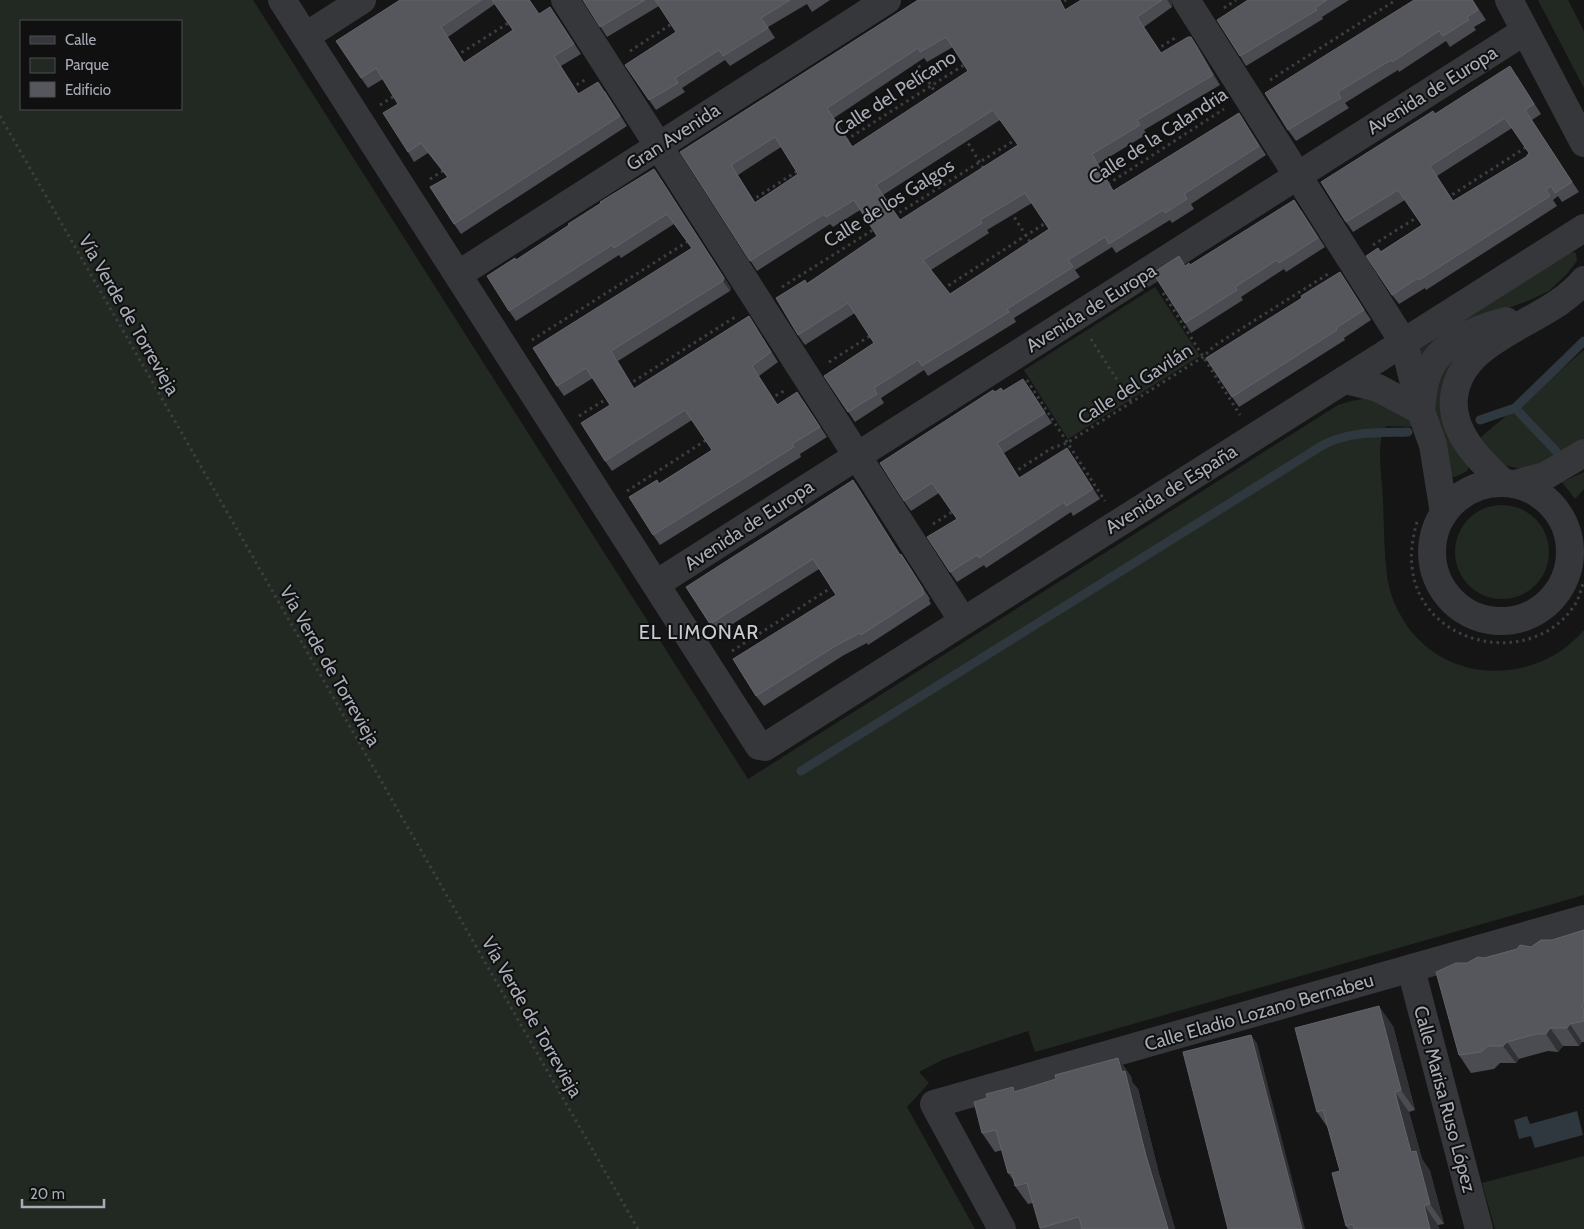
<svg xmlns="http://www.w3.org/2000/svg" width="1584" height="1229" font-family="Cabin,sans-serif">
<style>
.green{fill:#212922;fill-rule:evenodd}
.water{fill:#2f383e}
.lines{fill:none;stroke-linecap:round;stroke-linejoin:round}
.stream{stroke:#2f383e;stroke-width:9}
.path{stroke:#3c3e42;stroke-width:3;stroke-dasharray:2.5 4;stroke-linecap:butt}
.minor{stroke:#36373b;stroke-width:28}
.wall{fill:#4b4c51;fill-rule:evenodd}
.shaded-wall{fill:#313235}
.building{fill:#55575c;stroke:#62646a;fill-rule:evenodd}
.labels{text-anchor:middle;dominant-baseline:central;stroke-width:4;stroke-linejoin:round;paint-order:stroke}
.street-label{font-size:19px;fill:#a8acb6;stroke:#101011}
.neighbourhood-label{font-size:20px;letter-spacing:1px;fill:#c8cbd2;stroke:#101011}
</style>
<rect width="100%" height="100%" fill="#151516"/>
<g class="green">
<path d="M0 0H253L748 779 1338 405C1367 396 1371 396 1397 412 1404 416 1410 418 1413 427L1387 426 1383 429C1377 451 1382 477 1383 500 1384 525 1384 551 1387 576 1389 590 1394 604 1401 616 1439 685 1535 688 1584 630V895L1035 1052 1028 1031 944 1059 919 1072 929 1083 907 1107 975 1229H0ZM21 21H181V109H21Z"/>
<path d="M1538 0H1568L1584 31V88Z"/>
<path d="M1570 252 1576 253 1577 261 1566 275 1549 291 1530 300 1487 316 1423 359 1415 349Z"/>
<path d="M1155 287 1200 356 1068 439 1024 370Z"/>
<path d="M1584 350V441C1560 455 1532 478 1503 464 1493 459 1484 449 1475 442Z"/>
<path d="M1466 352 1469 466 1467 471 1455 477 1449 476 1431 409 1440 367Z"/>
<path d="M1584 472V489L1575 499 1562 482Z"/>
<circle cx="1502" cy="552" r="47"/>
<path d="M1584 1156V1229H1495L1482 1183Z"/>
</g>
<path class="water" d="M1577 1111 1583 1135 1535 1148 1531 1136 1519 1139 1514 1120 1527 1116 1530 1124Z"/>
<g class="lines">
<g class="stream">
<path d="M1515 408 1556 451"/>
<path d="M1480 420 1515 408 1584 341"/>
<path d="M801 771 1323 445C1350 431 1378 433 1408 432"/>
</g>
<g class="path">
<path d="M1059 5 1066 0"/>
<path d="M1224 8 1236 0"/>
<path d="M1156 50 1178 36"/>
<path d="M630 51 673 23"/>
<path d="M456 56 510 22"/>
<path d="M915 60 937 95"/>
<path d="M1270 80 1396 0"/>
<path d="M571 88 585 80"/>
<path d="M380 105 396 95"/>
<path d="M0 116 638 1229"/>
<path d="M965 138 985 171"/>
<path d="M846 140 967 63"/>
<path d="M430 179 446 169"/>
<path d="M1108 184 1224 109"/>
<path d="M1447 198 1528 146"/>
<path d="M751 201 799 170"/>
<path d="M1011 212 1032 245"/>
<path d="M894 216 1018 138"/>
<path d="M1373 245 1419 216"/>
<path d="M782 287 876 228"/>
<path d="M943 289 1047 222"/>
<path d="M1163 293 1240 415"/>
<path d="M1091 339 1131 402"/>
<path d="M532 340 687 242"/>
<path d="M829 362 873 334"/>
<path d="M1027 380 1105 501"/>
<path d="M628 385 735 317"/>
<path d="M770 399 784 391"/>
<path d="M579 416 608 398"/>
<path d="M1013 473 1052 448 1067 443 1203 357 1214 346 1328 274"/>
<path d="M627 491 708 439"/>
<path d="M1417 522C1413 537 1410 551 1412 567 1420 646 1531 670 1574 606 1579 599 1581 589 1584 581"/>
<path d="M933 524 955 510"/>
<path d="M732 651 834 586"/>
</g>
<g class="minor">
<path d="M282 0 759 746 765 747 1584 228"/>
<path d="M565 0 963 621"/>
<path d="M1186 0 1404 343 1421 411 1433 445 1444 513"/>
<path d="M1509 0 1584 143"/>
<path d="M306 36 362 0"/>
<path d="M459 274 887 0"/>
<path d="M1345 380 1378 388 1421 411C1422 398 1423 385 1428 373 1440 342 1476 329 1506 321"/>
<circle cx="1501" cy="552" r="69"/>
<path d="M1504 483C1480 461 1450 432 1454 397 1461 335 1549 324 1584 280"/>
<path d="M1515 484 1545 476 1584 453"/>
<path d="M656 584 1525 31"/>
<path d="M1411 969 1479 1229"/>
<path d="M1002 1229 934 1104 1584 919"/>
</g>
</g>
<g class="wall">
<path d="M400 0H530L539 14 557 17 581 54 561 66 579 94 605 91 627 126 461 234 454 224 447 177 428 153 414 162 408 152 398 104 383 79 368 88 361 78ZM495 4 513 30 464 62 448 37Z"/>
<path d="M583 0H830L812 12 807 4 768 27 775 38 730 66 725 60 682 88 685 92 656 110 625 65 676 32 659 6 607 37Z"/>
<path d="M918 0 1066 9 1081 0H1172V7L1144 27 1161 53 1191 37 1198 47 1220 85 1144 130 1147 134 1098 164 1114 191 1239 113 1266 155 1191 204 1194 209 1172 223 1170 220 1116 253 1112 247 1075 270 1080 277 1014 318 1016 322 928 376 924 370 881 398 884 403 855 422 824 376 874 343 855 313 805 345 798 335 807 283 877 236 860 210 833 227 830 224 757 271 680 152ZM953 47 968 71 853 147 834 118 924 58 927 62ZM1000 120 1018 145 900 220 883 195ZM781 147 798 174 755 202 738 175ZM1032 203 1049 229 950 294 931 270 989 233 987 230Z"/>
<path d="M1248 0H1349L1322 17 1323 19 1246 66 1240 56Z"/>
<path d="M1414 0H1473L1486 20 1474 27 1476 30 1450 47 1446 41 1399 72 1398 70 1345 103 1349 108 1296 141 1288 130Z"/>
<path d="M1517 76 1541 114 1532 120 1579 192 1562 202 1558 196 1553 200 1557 206 1426 290 1425 288 1399 304 1392 295 1381 251 1422 225 1405 200 1353 232 1346 222 1435 114ZM1512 128 1529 153 1526 157 1453 201 1437 176Z"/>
<path d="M661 179 731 288 730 291 618 361 634 388 749 316 778 362 759 376 778 405 804 402 827 437 800 454 801 457 660 545 653 535 659 483 712 450 692 420 612 471 605 461 610 405 593 378 564 396 557 386 692 249 674 224 621 258 619 255 516 321 509 311 516 260 569 225Z"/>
<path d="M1301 210 1325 247 1286 272 1284 269 1241 297 1243 300 1191 333 1185 323V265H1190Z"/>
<path d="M1340 272 1371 320 1344 338 1345 340 1239 407 1232 397 1302 298Z"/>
<path d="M1030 389 1052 423 1004 453 1019 478 1074 458 1100 499 1073 516 1071 512 986 568 984 565 957 582 950 572 957 519 939 493 911 511 904 501 995 392 1003 391Z"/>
<path d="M860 490 900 555 901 554 908 564 930 599 929 600 931 604 868 645 867 643 844 655 764 706 756 696 836 595 819 569 717 634 710 624Z"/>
<path d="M1584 930V1042H1582L1579 1046H1563L1558 1052 1548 1051 1519 1059 1516 1063H1500L1494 1069 1471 1073 1459 1055 1467 963 1484 958 1531 947 1552 940Z"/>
<path d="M1393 1026 1415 1110 1409 1112 1422 1159 1430 1171 1444 1224 1438 1225 1439 1229H1348L1346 1226 1340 1171 1328 1128 1317 1112Z"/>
<path d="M1131 1076 1132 1082 1138 1089 1159 1174 1175 1229H1040L1033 1203 1028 1204 1015 1186 1014 1181 1008 1173 1002 1150 995 1152 982 1133 987 1098 1016 1091Z"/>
</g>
<g class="shaded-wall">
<path d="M1167 0H1172V7Z"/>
<path d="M1191 37 1198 47 1220 85 1213 75Z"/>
<path d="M1525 110 1532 120 1579 192 1572 182Z"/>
<path d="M1092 154 1098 164 1120 201 1113 191Z"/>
<path d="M654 169 731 288 730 291 723 281Z"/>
<path d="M1340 272 1347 282 1371 320 1364 310Z"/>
<path d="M611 351 618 361 641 399 634 389Z"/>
<path d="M997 443 1004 453 1026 488 1019 478Z"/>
<path d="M1067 448 1074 458 1100 499 1093 489Z"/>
<path d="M853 480 860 490 907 565 900 555Z"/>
<path d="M1379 1006 1393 1026 1415 1110 1401 1090Z"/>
<path d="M1570 1024 1582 1042 1579 1046 1567 1028Z"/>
<path d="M1550 1028 1563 1046 1558 1052 1546 1034Z"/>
<path d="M1251 1035 1257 1043 1305 1229H1302Z"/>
<path d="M1507 1042 1519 1059 1516 1063 1503 1046Z"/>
<path d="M1118 1058 1131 1076 1132 1082 1138 1089 1159 1174 1175 1229H1168Z"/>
<path d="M1395 1092 1409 1112 1422 1159 1430 1171 1444 1224 1430 1204 1411 1152Z"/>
<path d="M1424 1205 1438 1225 1439 1229H1430Z"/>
</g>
<g class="building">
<path d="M400 0H481L441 27 464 63 513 30 492 0H529L539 14 550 7 574 44 554 56 578 94 598 82 620 116 454 224 430 187 448 177 421 143 408 152 383 113 398 104 376 68 361 78 336 41Z"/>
<path d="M583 0H645L600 27Z"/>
<path d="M655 0H790L761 18 768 28 723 56 719 50 675 78 678 83 649 100 625 65 676 32Z"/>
<path d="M918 0H1060L1065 10 1081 0H1162L1137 17 1161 53 1188 37H1191L1213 75 1137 120 1140 125 1092 154 1113 191 1239 113 1259 146 1184 194 1187 199 1165 213 1163 210 1109 244 1105 237 1068 260 1073 267 1007 309 1009 312 922 366 918 360 874 388 877 394 848 412 824 376 874 343 848 303 798 335 776 298 805 280 807 284 877 236 854 200 826 217 824 214 750 261 680 152ZM946 37 968 71 852 147 827 108 918 48 920 52ZM993 110 1018 145 900 220 876 185ZM775 137 798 174 755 203 731 165ZM1025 193 1049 229 950 294 923 260 982 223 980 220Z"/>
<path d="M1248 0H1327L1315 8 1317 10 1240 56 1217 20Z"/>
<path d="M1414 0H1472L1478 10 1467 17 1469 20 1443 36 1439 31 1392 62 1391 60 1338 92 1341 98 1288 130 1265 93Z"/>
<path d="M1510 66 1534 104 1525 110 1572 182 1555 193 1551 186 1546 190 1550 196 1419 280 1418 278 1392 295 1366 256 1378 248 1381 252 1422 225 1398 190 1346 222 1321 182 1433 111 1435 114ZM1505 118 1529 153 1526 157 1453 201 1430 166Z"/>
<path d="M654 169 724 278 723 281 611 351 634 389 749 316 771 352 752 366 777 405 797 392 820 427 792 444 794 447 653 535 629 497 657 480 659 484 712 450 685 410 605 461 581 423 610 405 586 368 557 386 533 348 692 248 667 214 614 248 612 245 509 311 487 276 515 258 516 260 569 225 568 224 601 203 600 202Z"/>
<path d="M1294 200 1318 238 1279 263 1277 260 1235 287 1237 290 1185 323 1153 273 1179 256 1185 266 1189 263 1190 265Z"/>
<path d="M1340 272 1364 310 1336 328 1337 330 1232 397 1206 358 1302 298 1301 296Z"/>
<path d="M1023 379 1045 413 997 443 1019 478 1067 448 1093 489 1066 506 1064 502 979 558 977 555 950 572 927 537 957 519 932 483 904 501 880 463 993 390 995 392 1001 388 1003 391Z"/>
<path d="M853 480 900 555 901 554 923 589 922 590 924 594 861 635 860 633 837 645 756 696 733 659 836 595 813 559 710 624 686 587Z"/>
<path d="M1584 930V1004H1582L1584 1011V1021L1570 1024 1567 1028H1550L1546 1034H1536L1507 1042 1503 1046H1488L1481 1052 1459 1055 1436 972 1456 963H1467L1478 957 1484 958 1517 949 1520 945 1531 947 1541 940H1552Z"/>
<path d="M1379 1006 1401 1090 1395 1092 1411 1152 1416 1151 1430 1204 1424 1205 1430 1229H1354L1353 1224 1346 1226 1332 1173 1340 1171 1323 1110 1317 1112 1295 1028Z"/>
<path d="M1251 1035 1302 1229H1228L1183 1052Z"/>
<path d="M1118 1058 1122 1072 1125 1071 1146 1156 1168 1229H1082L1079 1217 1040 1228 1027 1183 1015 1186 1012 1172 1008 1173 996 1130 982 1133 974 1102 987 1098 986 1094 1013 1087 1014 1092 1056 1079 1055 1075Z"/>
</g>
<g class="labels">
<g class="street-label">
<text transform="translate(1432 90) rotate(-32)">Avenida de Europa</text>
<text transform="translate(895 93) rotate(-33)">Calle del Pelícano</text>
<text transform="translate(1158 136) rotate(-33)">Calle de la Calandria</text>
<text transform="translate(673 137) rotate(-33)">Gran Avenida</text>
<text transform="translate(889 203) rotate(-32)">Calle de los Galgos</text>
<text transform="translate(1091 308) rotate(-32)">Avenida de Europa</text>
<text transform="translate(129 315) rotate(60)">Vía Verde de Torrevieja</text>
<text transform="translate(1135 384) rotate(-33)">Calle del Gavilán</text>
<text transform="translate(1171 489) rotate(-32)">Avenida de España</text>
<text transform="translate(749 525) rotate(-33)">Avenida de Europa</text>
<text transform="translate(330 666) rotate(60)">Vía Verde de Torrevieja</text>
<text transform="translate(1259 1012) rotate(-16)">Calle Eladio Lozano Bernabeu</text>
<text transform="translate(532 1017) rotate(60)">Vía Verde de Torrevieja</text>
<text transform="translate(1445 1099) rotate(75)">Calle Marisa Ruso López</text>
</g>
<g class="neighbourhood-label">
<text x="699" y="632">EL LIMONAR</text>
</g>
</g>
<rect x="20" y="20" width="162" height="90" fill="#101011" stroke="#4d4e53"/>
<rect x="30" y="36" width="25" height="8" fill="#36373b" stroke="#4d4e53"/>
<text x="65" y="45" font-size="15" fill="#a8acb6">Calle</text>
<rect x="30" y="58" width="25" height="15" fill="#212922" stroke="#4d4e53"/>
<text x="65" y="70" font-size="15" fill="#a8acb6">Parque</text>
<rect x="30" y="82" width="25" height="15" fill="#55575c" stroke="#4d4e53"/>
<text x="65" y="95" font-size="15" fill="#a8acb6">Edificio</text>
<path d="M22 1199v8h82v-8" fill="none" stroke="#a8acb6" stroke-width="2.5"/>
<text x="30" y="1199" font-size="15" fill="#a8acb6" stroke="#101011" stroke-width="4" paint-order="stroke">20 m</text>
</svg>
